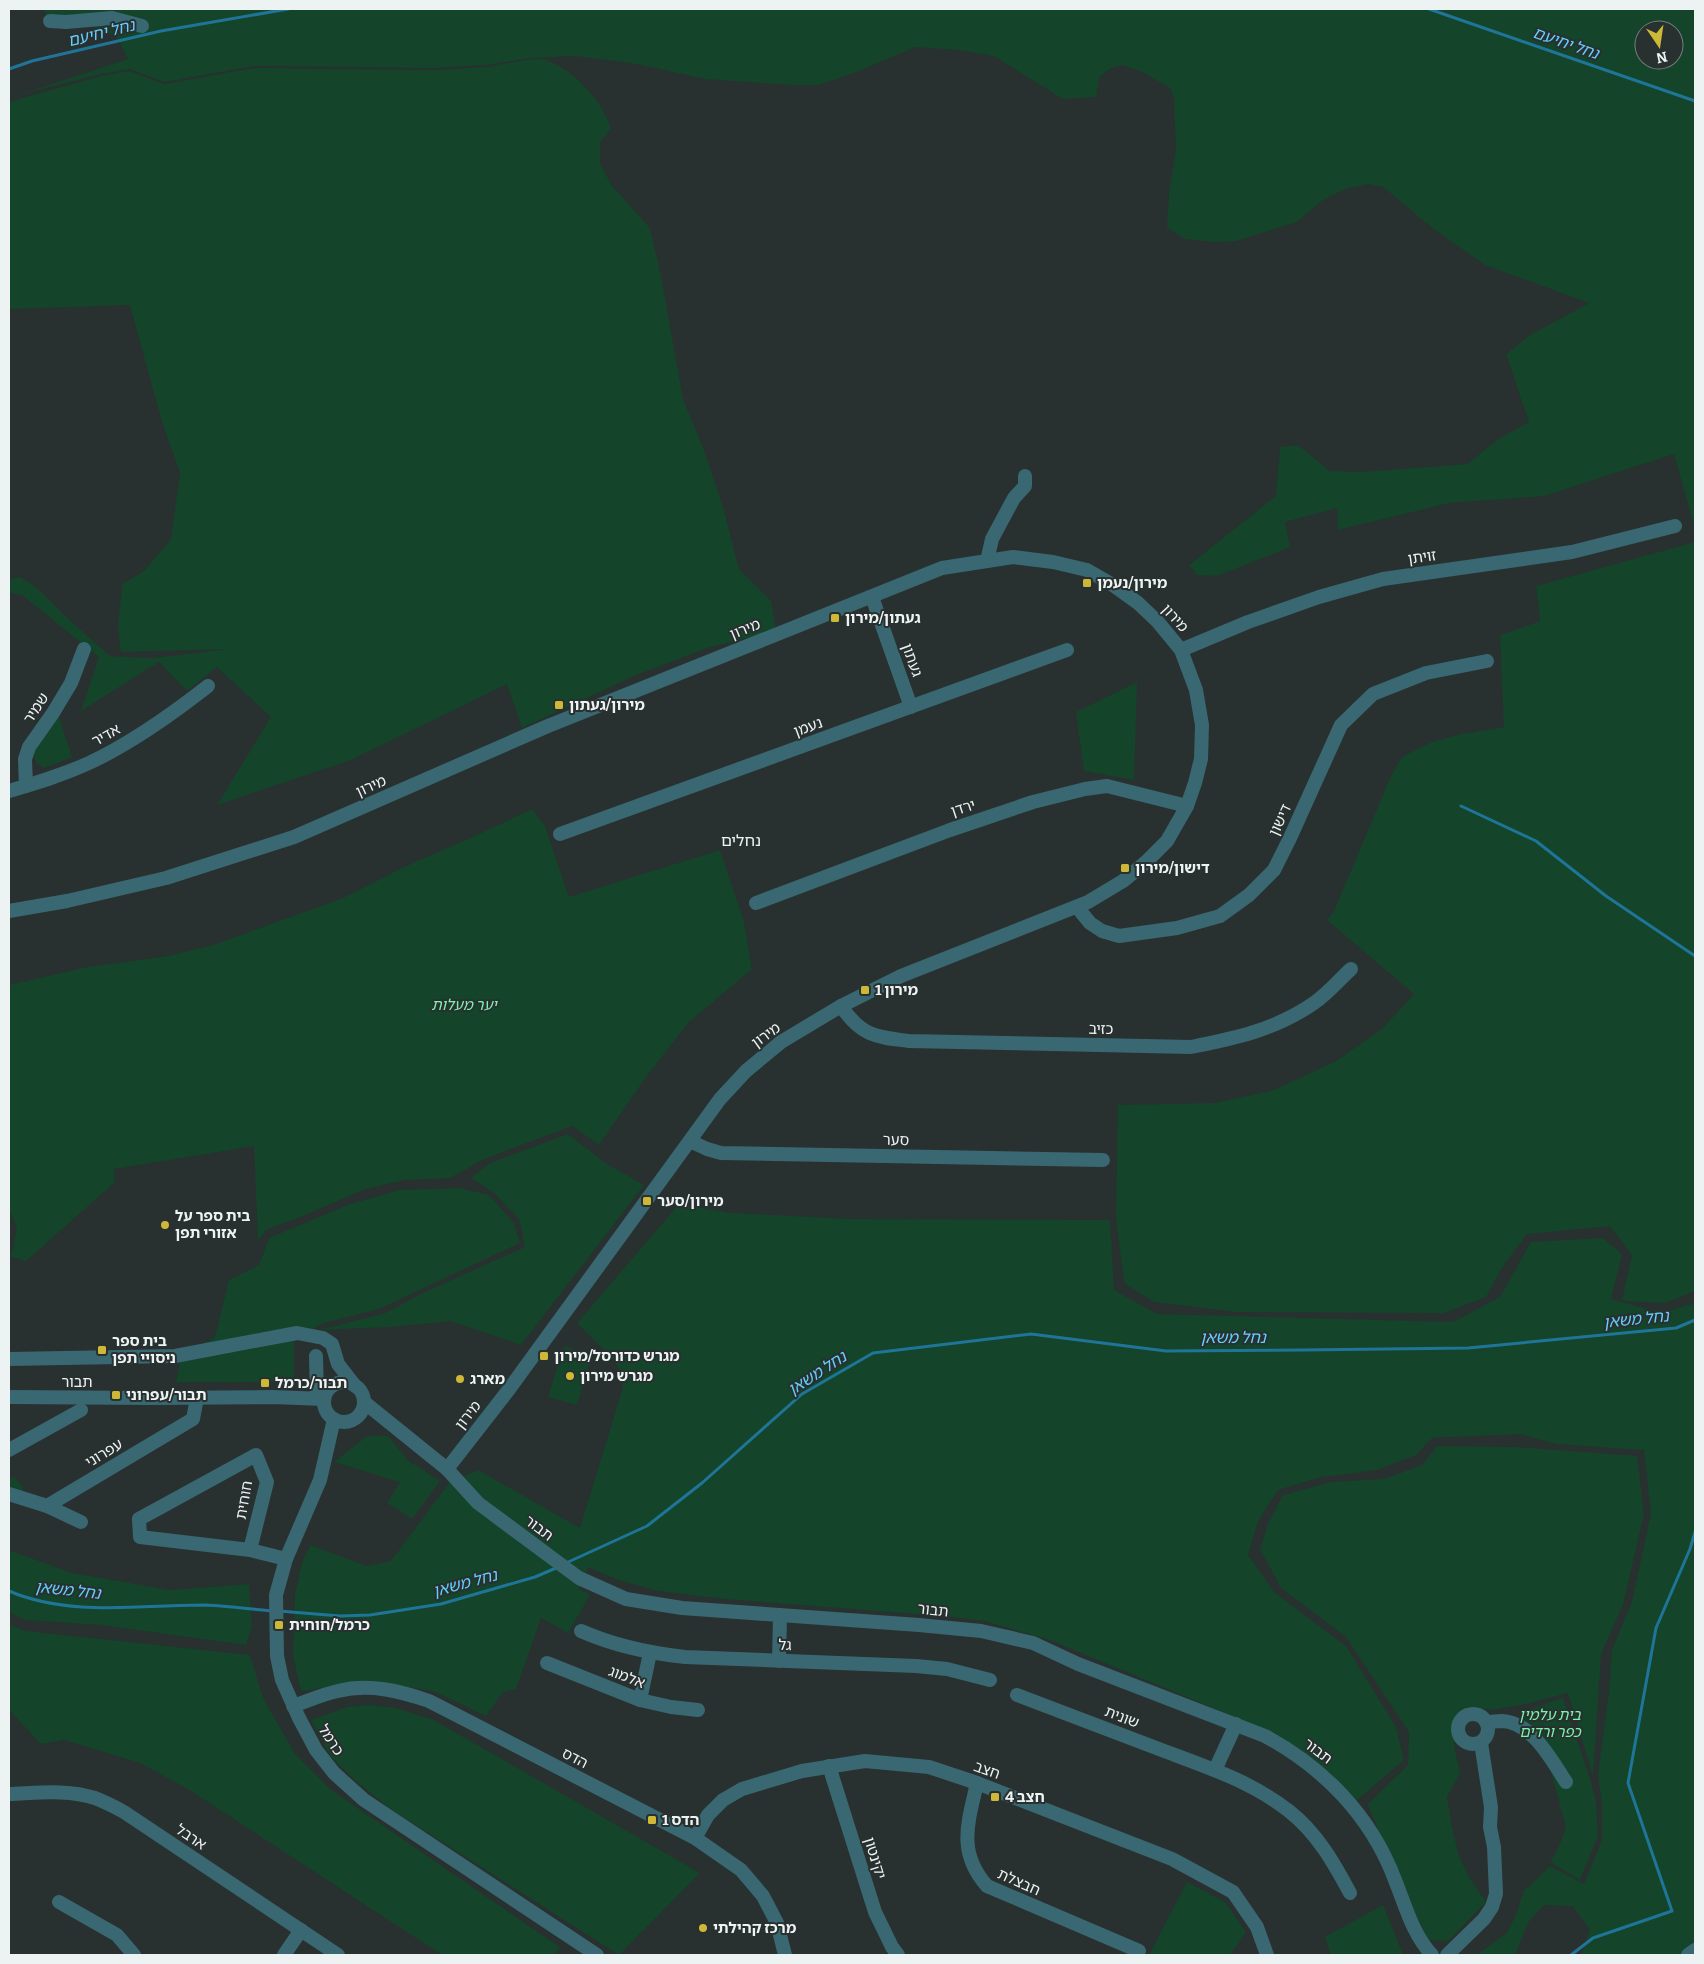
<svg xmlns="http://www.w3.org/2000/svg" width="1704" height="1964" font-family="Bitter,'Noto Sans Hebrew',serif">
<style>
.green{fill:#14442a;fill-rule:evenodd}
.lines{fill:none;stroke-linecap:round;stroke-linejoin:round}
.stream{stroke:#1f7598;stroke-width:3}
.minor{stroke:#396872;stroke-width:14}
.poi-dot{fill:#ceb837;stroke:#293030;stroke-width:2}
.labels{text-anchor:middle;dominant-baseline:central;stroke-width:4;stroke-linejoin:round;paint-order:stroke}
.street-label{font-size:15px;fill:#edf2f2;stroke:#293030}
.poi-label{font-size:15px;font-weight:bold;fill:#edf2f2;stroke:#293030;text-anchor:start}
.park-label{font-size:15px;font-style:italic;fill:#7bf3ab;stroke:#293030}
.water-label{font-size:16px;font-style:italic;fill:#64cefe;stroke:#293030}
.neighbourhood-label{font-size:16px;fill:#edf2f2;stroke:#293030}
</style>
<rect width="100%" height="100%" fill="#293030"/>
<g class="green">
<path d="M43 9H1695V529L1674 454 1544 496 1449 503 1338 530 1337 508 1285 522 1290 547 1217 576 1197 575 1189 565 1276 496 1280 447 1298 445 1330 471 1362 472 1467 464 1500 438 1529 422 1506 354 1532 334 1589 303 1485 265 1431 227 1383 187 1369 184 1345 189 1323 200 1297 222 1236 241 1214 242 1185 239 1167 228 1169 192 1176 150 1174 99 1170 88 1142 72 1123 65 1111 68 1100 76 1096 97 1063 99 994 56 960 50 916 47 856 72 819 85H791L705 79 637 64 576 56 529 58 487 65 437 68 254 66 164 82 130 69 101 74 18 95 128 59 116 36 91 26 53 25ZM1644 30H1674V60H1644Z"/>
<path d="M526 60C532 60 541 58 546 60 573 69 604 102 611 129L600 142V163L612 186 650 228 661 276 683 399 704 450 723 507 739 569 771 601 776 631 707 648 634 676 522 728 507 684 351 760 217 805 271 717 217 667 187 691 159 662 81 711 99 657 22 595 9 593V579L20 577 35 586 65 616 110 656 152 658 229 649 121 652 118 628 122 584 144 571 171 539 180 473 161 419 130 305 9 309V102L101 76 129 71 164 84 254 68 437 70 487 67Z"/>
<path d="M1695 542V1291L1665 1303 1622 1301 1632 1255 1610 1226 1527 1234 1501 1269 1486 1297 1444 1313 1236 1312 1154 1302 1124 1283 1116 1216 1118 1105 1216 1103 1274 1090 1336 1061 1382 1029 1414 994 1327 920 1334 911 1390 778 1402 757 1432 742 1457 735 1504 727 1500 635 1540 621 1536 586Z"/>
<path d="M1137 682 1134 780 1084 771 1076 712Z"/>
<path d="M59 717 72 757 44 768C36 764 33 758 34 750L56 718Z"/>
<path d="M532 809 545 826 569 897 720 850 744 922 752 969 688 1023 646 1077 599 1145 572 1126 484 1159 450 1178 405 1180 365 1189 305 1215 266 1230 258 1241 254 1146 114 1169V1183L26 1261 11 1257 17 1228 9 1209V985L88 967 168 956 213 945 343 898 402 868 479 834Z"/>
<path d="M568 1134 607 1164 644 1185 521 1345 450 1321 392 1327 319 1330 385 1313 425 1292 525 1247 519 1219 494 1193 471 1178 490 1163Z"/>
<path d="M460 1188 489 1195 514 1223 520 1243 379 1309 321 1324 294 1341V1382H176L181 1357 215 1337 229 1280 259 1265 269 1238 350 1204 400 1190Z"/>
<path d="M679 1204 730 1213 851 1219 1110 1220 1114 1290 1157 1314 1453 1322 1500 1297 1531 1242 1603 1238 1622 1254 1611 1299 1661 1313 1695 1303V1955H1581L1590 1930 1573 1906 1544 1905 1528 1923 1515 1955H1476L1507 1933 1517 1912 1523 1892 1550 1866 1584 1884 1602 1840V1805L1598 1774 1609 1691 1612 1650 1632 1602 1651 1513 1644 1450 1556 1444 1520 1434 1432 1438 1416 1455 1377 1470 1321 1477 1278 1490 1258 1521 1248 1555 1275 1593 1346 1646 1396 1727 1404 1760 1351 1805 1279 1743 1225 1713 1050 1640 985 1621 942 1616 725 1599 659 1591 618 1580 588 1567 579 1589 590 1595 568 1633 541 1618 516 1689 503 1692 486 1716 433 1691 369 1681 301 1691 293 1655 295 1594 302 1563 310 1545 367 1566 391 1561 449 1483 478 1470 580 1528 623 1387 619 1368 610 1356 577 1323Z"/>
<path d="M564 1346 592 1355 577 1405 548 1397Z"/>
<path d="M367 1436H388L411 1464 409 1468 412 1463 440 1481 412 1519 387 1503 400 1482 334 1462Z"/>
<path d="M1437 1446 1517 1447 1637 1456 1644 1514 1623 1605 1601 1654 1593 1776 1568 1693 1525 1704 1493 1710 1466 1707 1453 1721 1455 1750 1460 1773 1447 1797 1452 1828 1459 1856 1469 1877 1486 1902 1448 1941 1417 1939 1412 1919 1368 1804 1408 1765 1409 1732 1346 1637 1281 1588 1260 1549 1268 1524 1283 1495 1331 1482 1384 1479 1422 1465Z"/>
<path d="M14 1477 23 1487 22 1495 9 1493V1478Z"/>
<path d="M9 1550 72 1573 170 1590 249 1584 252 1626 246 1645 102 1625 25 1620 9 1612Z"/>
<path d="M9 1624 25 1631 250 1655 263 1698 295 1754 330 1789 561 1948 552 1955H442L188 1789 140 1763 64 1740 41 1744 9 1710Z"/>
<path d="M1563 1698 1590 1779 1596 1801 1598 1836 1580 1880 1550 1862 1558 1849 1566 1827 1551 1772 1521 1712Z"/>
<path d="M370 1705 396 1708 432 1719 700 1873 619 1955 392 1810 357 1782 331 1757 311 1720 347 1707Z"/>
<path d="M1187 1882 1225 1902 1246 1932 1230 1955H1149Z"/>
<path d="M1383 1905 1403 1955H1331L1325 1937Z"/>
</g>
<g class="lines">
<g class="stream">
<path d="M1429 9 1695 101"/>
<path d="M9 69 32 61 161 31 288 9"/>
<path d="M1461 806 1536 841 1606 896 1695 956"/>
<path d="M566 1563 647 1526 702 1483 802 1394 873 1353 1031 1334 1166 1351 1302 1350 1468 1348 1676 1328 1695 1320"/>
<path d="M9 1591C69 1617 141 1605 205 1605 227 1606 250 1609 273 1611"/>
<path d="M279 1611 340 1616 370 1615 441 1604 535 1577 556 1568"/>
<path d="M1571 1955 1593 1938 1672 1911 1628 1783 1656 1628 1690 1549 1695 1532"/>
</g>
<g class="minor">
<path d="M50 21 66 22 112 18 142 26"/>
<path d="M987 561 992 539 1014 498 1025 486V476"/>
<path d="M872 597 911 707"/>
<path d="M1181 650 1248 622 1319 597 1383 579 1572 552 1675 526"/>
<path d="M26 786 25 759 29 747 53 713 71 683 84 649"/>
<path d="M9 791C36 783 63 775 89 763 132 743 171 715 208 686"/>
<path d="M560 834 1067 650"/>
<path d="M756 903 950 830 1033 802 1085 789 1107 786 1187 806"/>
<path d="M1077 907 1090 923 1102 931 1119 936 1177 928 1220 916 1249 895 1274 870 1290 838 1341 725 1373 694 1426 673 1487 661"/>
<path d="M9 911 67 901 166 878 294 837 548 726 942 568 1013 557 1053 562 1087 570 1113 585 1138 603 1158 622 1181 650 1196 690 1202 725 1201 759 1195 783 1187 806 1167 841 1146 862 1123 881 1088 902 901 976 841 1006 781 1042 746 1071 720 1099 510 1388 447 1469"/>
<path d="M841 1006C861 1036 876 1037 909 1041L1191 1047C1236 1038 1275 1030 1314 1003 1327 994 1339 980 1351 969"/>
<path d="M690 1141 707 1149 721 1153 1103 1160"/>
<path d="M316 1356 317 1398"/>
<path d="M9 1359 175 1356 297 1333 323 1338 332 1344 338 1364 355 1386"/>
<circle cx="344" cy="1402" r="20"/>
<path d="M9 1397 151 1398 273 1397 324 1399"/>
<path d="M364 1402 447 1469 478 1503 579 1578 626 1599 682 1608 919 1625 981 1631 1033 1643 1078 1664 1265 1736C1324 1768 1371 1816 1395 1880 1406 1907 1412 1933 1432 1955"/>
<path d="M334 1419 320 1480 286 1559 276 1595 277 1656 282 1680 299 1718 316 1750 334 1773 364 1800 597 1955"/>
<path d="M9 1450 81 1410"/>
<path d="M9 1494 47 1506 193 1419 197 1398"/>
<path d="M47 1506 81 1522"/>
<path d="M250 1550 267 1482 256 1455 139 1519 140 1537 250 1550 286 1559"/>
<path d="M581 1631C615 1646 648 1653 685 1657L916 1666 947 1669 990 1680"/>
<path d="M779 1661 780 1615"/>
<path d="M547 1663 640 1700 671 1707 698 1710"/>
<path d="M1017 1695C1064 1713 1112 1731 1159 1749 1204 1766 1251 1781 1289 1811 1317 1833 1334 1863 1350 1893"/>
<path d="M640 1700 650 1653"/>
<path d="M293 1706C308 1701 323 1694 338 1691 369 1683 400 1691 429 1701L695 1838 741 1870 763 1896 777 1923 785 1955"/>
<circle cx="1473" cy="1729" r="15"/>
<path d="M1486 1722C1492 1722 1497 1721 1502 1721 1532 1722 1552 1761 1566 1782"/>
<path d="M829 1766 875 1912 892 1947 898 1955"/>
<path d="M1215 1770 1236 1724"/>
<path d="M977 1783C968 1823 957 1852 987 1886L1139 1951"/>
<path d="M9 1794C38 1793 67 1789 95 1798 105 1802 115 1807 124 1812L338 1955"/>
<path d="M695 1838 708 1815 723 1800 742 1789 802 1771 865 1761 929 1767 977 1783 1172 1859 1233 1892 1257 1927 1267 1955"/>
<path d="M59 1902 117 1935 134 1955"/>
<path d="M284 1955 301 1930"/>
<path d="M1447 1955 1484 1919 1492 1907 1496 1894 1494 1847 1490 1827 1491 1807 1481 1743"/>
<path d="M1688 1955 1695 1950"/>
</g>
</g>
<g class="poi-dot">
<rect x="1082" y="578" width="10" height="10" rx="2.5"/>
<rect x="830" y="613" width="10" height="10" rx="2.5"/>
<rect x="554" y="700" width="10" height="10" rx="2.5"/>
<rect x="1120" y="863" width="10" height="10" rx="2.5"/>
<rect x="860" y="985" width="10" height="10" rx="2.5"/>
<rect x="642" y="1196" width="10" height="10" rx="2.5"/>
<circle cx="165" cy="1225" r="5"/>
<rect x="97" y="1345" width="10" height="10" rx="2.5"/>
<rect x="539" y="1351" width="10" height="10" rx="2.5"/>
<circle cx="570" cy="1376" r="5"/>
<circle cx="460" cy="1379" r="5"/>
<rect x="260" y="1378" width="10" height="10" rx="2.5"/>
<rect x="111" y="1390" width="10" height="10" rx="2.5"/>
<rect x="274" y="1620" width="10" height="10" rx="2.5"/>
<rect x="990" y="1792" width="10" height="10" rx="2.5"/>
<rect x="647" y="1815" width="10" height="10" rx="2.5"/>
<circle cx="703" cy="1928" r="5"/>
</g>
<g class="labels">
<g class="street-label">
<text transform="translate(1422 557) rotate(-8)">זויתן</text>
<text transform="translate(1175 618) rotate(48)">מירון</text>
<text transform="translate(745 629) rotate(-22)">מירון</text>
<text transform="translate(912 660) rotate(70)">געתון</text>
<text transform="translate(36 708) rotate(-57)">שמיר</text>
<text transform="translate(808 727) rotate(-20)">נעמן</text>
<text transform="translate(106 735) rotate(-29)">אדיר</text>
<text transform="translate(371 786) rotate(-24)">מירון</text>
<text transform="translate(963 808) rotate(-18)">ירדן</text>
<text transform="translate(1280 820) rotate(-65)">דישון</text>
<text transform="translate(1101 1029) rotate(1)">כזיב</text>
<text transform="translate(766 1035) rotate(-36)">מירון</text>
<text transform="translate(896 1140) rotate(1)">סער</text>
<text x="77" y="1382">תבור</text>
<text transform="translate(468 1415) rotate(-52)">מירון</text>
<text transform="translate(104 1453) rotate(-31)">עפרוני</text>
<text transform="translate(244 1500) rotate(-80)">חוחית</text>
<text transform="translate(539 1528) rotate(37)">תבור</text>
<text transform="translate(933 1610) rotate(6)">תבור</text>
<text transform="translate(785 1645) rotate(2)">גל</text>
<text transform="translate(627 1677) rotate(21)">אלמוג</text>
<text transform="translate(1122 1717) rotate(21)">שונית</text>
<text transform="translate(331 1740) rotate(57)">כרמל</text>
<text transform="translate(1318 1751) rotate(37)">תבור</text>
<text transform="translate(575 1758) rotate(27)">הדס</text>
<text transform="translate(987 1770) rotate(20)">חצב</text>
<text transform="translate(191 1837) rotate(34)">ארבל</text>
<text transform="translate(875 1858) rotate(73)">יקינטון</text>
<text transform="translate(1019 1882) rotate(24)">חבצלת</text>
</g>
<g class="poi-label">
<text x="1097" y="583">מירון/נעמן</text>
<text x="845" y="618">געתון/מירון</text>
<text x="569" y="705">מירון/געתון</text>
<text x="1135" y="868">דישון/מירון</text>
<text x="875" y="990">מירון 1</text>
<text x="657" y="1201">מירון/סער</text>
<text x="175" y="1216">בית ספר על<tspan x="175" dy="17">אזורי תפן</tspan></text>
<text x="112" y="1341">בית ספר<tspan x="112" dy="17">ניסויי תפן</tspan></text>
<text x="554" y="1356">מגרש כדורסל/מירון</text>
<text x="580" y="1376">מגרש מירון</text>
<text x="470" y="1379">מארג</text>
<text x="275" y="1383">תבור/כרמל</text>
<text x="126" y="1395">תבור/עפרוני</text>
<text x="289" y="1625">כרמל/חוחית</text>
<text x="1005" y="1797">חצב 4</text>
<text x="662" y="1820">הדס 1</text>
<text x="713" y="1928">מרכז קהילתי</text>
</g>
<g class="park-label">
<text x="464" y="1005">יער מעלות</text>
<text x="1550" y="1715">בית עלמין<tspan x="1550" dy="17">כפר ורדים</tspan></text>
</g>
<g class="water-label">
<text transform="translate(101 33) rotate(-14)">נחל יחיעם</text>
<text transform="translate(1566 43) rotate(19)">נחל יחיעם</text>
<text transform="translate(1636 1319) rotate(-6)">נחל משאן</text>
<text x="1233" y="1337">נחל משאן</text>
<text transform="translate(817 1373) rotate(-33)">נחל משאן</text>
<text transform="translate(465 1583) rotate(-15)">נחל משאן</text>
<text transform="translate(68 1590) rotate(6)">נחל משאן</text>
</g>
<g class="neighbourhood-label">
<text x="741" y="840">נחלים</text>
</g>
</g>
<rect width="1704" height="1964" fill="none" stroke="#edf2f2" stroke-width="20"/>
<g transform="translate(1659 45) rotate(167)"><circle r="24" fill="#293030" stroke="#777e7e"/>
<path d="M0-4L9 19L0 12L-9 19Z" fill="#ceb837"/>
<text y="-8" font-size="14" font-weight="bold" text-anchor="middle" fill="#edf2f2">N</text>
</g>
</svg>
